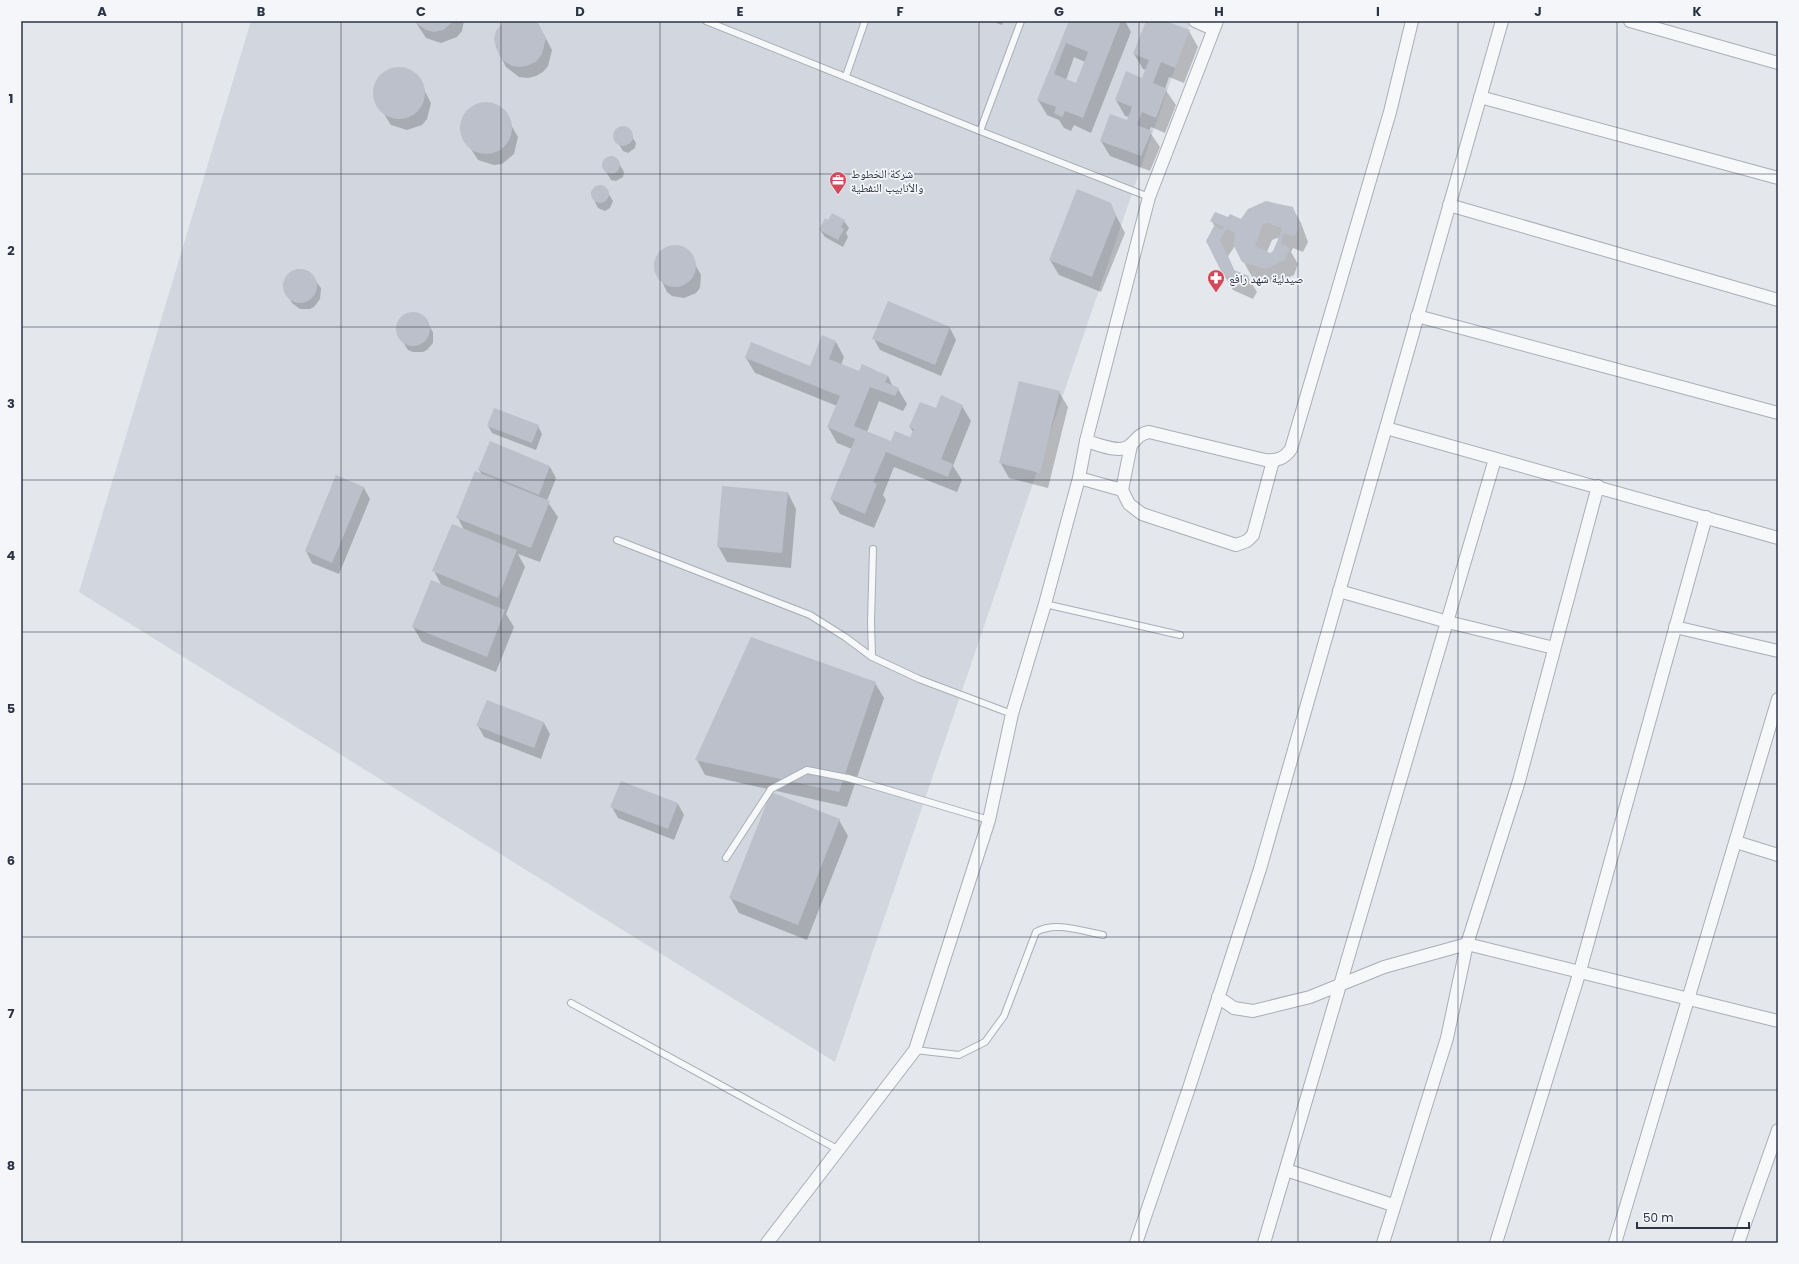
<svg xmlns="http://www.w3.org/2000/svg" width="1799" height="1264" font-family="Poppins,'Noto Naskh Arabic',sans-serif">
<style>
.built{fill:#d2d6de}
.shadow{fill:#0003;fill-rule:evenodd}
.building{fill:#bbc0ca;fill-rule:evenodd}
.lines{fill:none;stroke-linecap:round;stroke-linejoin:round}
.service-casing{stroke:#a9aeb7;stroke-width:8}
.minor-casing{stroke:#a9aeb7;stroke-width:14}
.service{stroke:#f7f8fa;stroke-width:6}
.minor{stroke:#f7f8fa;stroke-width:12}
.grid{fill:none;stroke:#2b3445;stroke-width:1;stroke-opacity:0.55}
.labels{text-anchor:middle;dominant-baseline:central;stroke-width:3.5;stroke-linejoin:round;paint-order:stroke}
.poi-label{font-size:12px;fill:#2b3445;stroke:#f4f6f9;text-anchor:start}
.neatline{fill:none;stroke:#2b3445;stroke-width:1.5}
.grid-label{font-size:13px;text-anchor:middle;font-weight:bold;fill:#2b3445}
</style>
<rect width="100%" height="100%" fill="#e4e7ec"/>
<path class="built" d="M251 21H1191L835 1062 79 592Z"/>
<g class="shadow">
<path d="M415 21H464L462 31 457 37 441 43 426 38Z"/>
<path d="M507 21H534L544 35 552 50 548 66 543 72 536 76 528 78 519 77 506 67 496 47 495 39Z"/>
<path d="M991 21H1004L1002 25Z"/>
<path d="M1070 21H1125L1131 32 1091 133 1074 125 1071 131 1064 128 1059 120 1047 115 1038 100ZM1074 57 1085 62 1077 84 1066 80Z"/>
<path d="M1147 21H1162L1189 31 1198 47 1184 83 1169 77 1165 89 1176 105 1165 133 1151 127 1149 131 1160 147 1150 171 1110 156 1101 141 1128 122 1129 117 1125 116 1116 100 1127 73 1143 79 1146 70 1143 69 1134 54Z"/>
<path d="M402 69 417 76 431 103 427 119 422 125 407 130 391 125 375 100 376 84 380 77 387 72Z"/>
<path d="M481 104H489L503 111 518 137 514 154 502 164 494 165 478 160 462 135 463 119 467 112Z"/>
<path d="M620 128H626L636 143 635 148 628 153 623 151 614 136 616 131Z"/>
<path d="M612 156 616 158 624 172 623 177 616 181 611 180 602 165 604 160Z"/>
<path d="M600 186 605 188 613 201 610 208 605 211 598 208 591 194 595 187Z"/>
<path d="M1110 204 1125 233 1101 292 1059 275 1050 260Z"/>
<path d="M1292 207 1301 223 1308 242 1303 252 1293 248 1291 252 1298 264 1294 275 1276 284 1252 277 1235 246 1228 256 1235 272 1248 277 1257 292 1253 299 1233 290 1224 275 1215 227 1211 220 1229 219 1242 221ZM1277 238 1279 239 1274 252 1270 254 1267 252 1272 240Z"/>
<path d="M844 221 849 228 846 233 848 237 843 247 825 237 820 230 828 222Z"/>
<path d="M676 247 688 252 701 275 700 288 696 293 684 298 672 296 667 292 655 267 656 261 663 250Z"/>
<path d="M298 269 309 272 321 288 320 299 314 307 310 309H300L292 303 285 290V279L293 271Z"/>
<path d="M411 313 422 315 433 332V343L427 350 423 352H413L408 350 398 334 397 328 401 318Z"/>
<path d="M950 328 956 340 941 376 880 350 874 339Z"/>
<path d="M836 342 844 357 841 365 860 373 888 376 893 387 898 389 907 404 903 411 879 401 867 432 891 442 911 438 913 432 910 427 937 409 962 406 971 421 953 466 962 480 957 492 894 467 883 495 886 500 874 528 840 514 831 499 852 449 837 443 828 427 837 406 755 373 746 358 810 367Z"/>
<path d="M1059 392 1068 407 1048 488 1009 478 1000 462Z"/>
<path d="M488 426H538L542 434 536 450 492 433Z"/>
<path d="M490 443 550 467 556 478 547 501 558 517 540 562 518 554 525 567 506 614 514 627 496 672 422 642 413 627 442 586 434 571 464 530 458 518 482 475 479 470Z"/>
<path d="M337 476 364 488 370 499 339 574 312 563 306 551Z"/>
<path d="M788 493 796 509 791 568 727 562 718 546Z"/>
<path d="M875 683 884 698 847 807 705 775 697 760Z"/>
<path d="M544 723 550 734 541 759 484 737 478 726Z"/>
<path d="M678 804 684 815 674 840 618 818 612 807Z"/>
<path d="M839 820 848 836 807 940 739 913 730 897Z"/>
</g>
<g class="building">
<path d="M413 21H454L443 30 434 32 426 30Z"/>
<path d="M504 21H536L538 23 546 38 542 54 537 61 529 65 521 67 512 66 504 61 499 55 494 39 496 31Z"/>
<path d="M1069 21H1121L1083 118 1065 111 1062 117 1054 113 1056 107 1037 100ZM1066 43 1088 52 1076 83 1054 74Z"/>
<path d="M1146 21H1165L1190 30 1175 68 1161 62 1153 83 1167 89 1156 118 1142 112 1137 125 1152 131 1141 156 1100 141 1110 114 1127 120 1132 107 1115 100 1126 71 1142 78 1149 60 1133 54Z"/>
<circle cx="399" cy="93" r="26"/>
<circle cx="486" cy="128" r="26"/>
<circle cx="623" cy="136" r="10"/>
<circle cx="611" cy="165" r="9"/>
<circle cx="600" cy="194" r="9"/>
<path d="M1077 189 1111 203 1116 216 1092 277 1049 260Z"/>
<path d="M1266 201 1293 207 1300 226 1294 237 1284 233 1281 243 1290 248 1285 260 1266 269 1242 262 1233 244 1235 233 1227 229 1220 240 1234 270 1249 276 1244 285 1223 275 1206 241 1214 226 1222 230 1224 227 1210 221 1215 212 1228 217 1230 214 1241 219 1248 209ZM1268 223 1281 228 1282 230 1273 251 1270 253 1255 246 1263 224Z"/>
<path d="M832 213 845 220 841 227 844 229 838 240 819 230 825 218 828 220Z"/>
<circle cx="675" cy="266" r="21"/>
<circle cx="300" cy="286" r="17"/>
<path d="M888 301 950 327 935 365 872 339Z"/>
<circle cx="413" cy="329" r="17"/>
<path d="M822 335 836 341 829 359 859 371 862 364 888 376 885 382 899 388 895 396 870 387 854 426 891 441 895 431 910 437 914 429 909 427 920 402 936 408 941 395 963 405 941 459 953 464 948 477 886 452 873 482 877 484 865 514 830 499 855 439 827 427 840 396 745 358 751 342 810 366Z"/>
<path d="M1019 381 1060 391 1040 473 999 463Z"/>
<path d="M494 408 539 425 532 443 487 426Z"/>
<path d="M490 441 550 466 539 495 478 470Z"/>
<path d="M475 471 550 501 531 548 456 518Z"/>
<path d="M336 475 364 487 332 563 305 551Z"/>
<path d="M722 486 788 492 782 553 717 547Z"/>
<path d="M452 524 517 550 498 598 432 571Z"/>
<path d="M431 580 505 610 487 657 412 627Z"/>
<path d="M751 637 876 682 839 792 695 760Z"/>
<path d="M487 700 544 722 534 748 476 726Z"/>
<path d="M621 781 678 803 668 829 610 807Z"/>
<path d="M771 792 840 819 798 925 729 898Z"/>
</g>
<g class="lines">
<g class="service-casing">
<g id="service">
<path d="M706 21 980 131 1149 197"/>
<path d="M846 76 865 21"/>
<path d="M980 131 1021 21"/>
<path d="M617 540 810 615 845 637 872 657 919 679 1012 714"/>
<path d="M1045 604 1180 635"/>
<path d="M872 657 871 622 873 549"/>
<path d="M726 858 771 789 807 770 848 778 989 820"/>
<path d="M571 1003 839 1150"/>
<path d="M915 1050 959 1055 985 1042 1004 1016 1036 932C1056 921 1081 931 1103 935"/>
</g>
</g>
<g class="minor-casing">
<g id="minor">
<path d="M1195 21 1213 29"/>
<path d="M1630 21 1778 63"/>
<path d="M1480 97 1778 178"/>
<path d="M1449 205 1778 300"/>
<path d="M1417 316 1778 413"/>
<path d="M1386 428 1778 538"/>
<path d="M1086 441C1098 444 1119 454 1129 446 1137 440 1138 434 1149 432L1265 460C1277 461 1284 459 1291 449L1390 112 1412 21"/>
<path d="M1131 445 1122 490 1129 504 1142 514 1236 545 1247 541 1253 535 1273 461"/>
<path d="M1079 478 1122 490"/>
<path d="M1339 591 1448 622 1554 648"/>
<path d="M1675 627 1778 651"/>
<path d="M1736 842 1778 855"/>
<path d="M1218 997 1234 1008 1253 1011 1310 997 1384 967 1467 944 1778 1021"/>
<path d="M1286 1170 1393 1205"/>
<path d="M767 1243 915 1050 989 820 1012 714 1045 604 1079 478 1086 441 1149 197 1217 21"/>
<path d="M1136 1243 1189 1088 1260 869 1502 21"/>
<path d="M1264 1243 1495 459"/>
<path d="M1383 1243 1447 1038 1467 944 1519 781 1598 486"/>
<path d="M1496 1243 1580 971 1706 517"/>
<path d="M1615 1243 1778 699"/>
<path d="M1738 1243 1778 1130"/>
</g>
</g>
<use href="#service" class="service"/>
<use href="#minor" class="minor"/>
</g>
<path class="grid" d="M182 21V1243M341 21V1243M501 21V1243M660 21V1243M820 21V1243M979 21V1243M1139 21V1243M1298 21V1243M1458 21V1243M1617 21V1243M21 174H1778M21 327H1778M21 480H1778M21 632H1778M21 784H1778M21 937H1778M21 1090H1778"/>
<defs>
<g id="office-pin" transform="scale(0.9)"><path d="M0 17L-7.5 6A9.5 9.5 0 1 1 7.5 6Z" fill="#d1495b" stroke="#f4f6f9"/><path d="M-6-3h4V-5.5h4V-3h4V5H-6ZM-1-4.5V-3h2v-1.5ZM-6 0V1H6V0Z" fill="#fff"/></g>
<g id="pharmacy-pin" transform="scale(0.9)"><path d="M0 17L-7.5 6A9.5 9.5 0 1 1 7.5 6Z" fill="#d1495b" stroke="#f4f6f9"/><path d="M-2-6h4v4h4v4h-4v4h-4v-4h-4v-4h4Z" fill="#fff"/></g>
</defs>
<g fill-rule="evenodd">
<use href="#office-pin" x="838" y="180"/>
<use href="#pharmacy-pin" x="1216" y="278"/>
</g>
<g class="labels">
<g class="poi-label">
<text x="851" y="173">شركة الخطوط<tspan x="851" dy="14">والأنابيب النفطية</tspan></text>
<text x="1229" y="278">صيدلية شهد رافع</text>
</g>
</g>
<rect width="1799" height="1264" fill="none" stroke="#f4f6f9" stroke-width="44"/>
<path d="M1637 1222v6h112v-6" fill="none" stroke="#2b3445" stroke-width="2"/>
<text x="1643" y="1222" font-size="12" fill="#2b3445" stroke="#f4f6f9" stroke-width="3" paint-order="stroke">50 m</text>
<rect x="22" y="22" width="1755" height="1220" class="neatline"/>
<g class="grid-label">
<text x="102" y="16">A</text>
<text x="261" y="16">B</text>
<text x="421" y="16">C</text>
<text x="580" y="16">D</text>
<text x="740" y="16">E</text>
<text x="900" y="16">F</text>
<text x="1059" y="16">G</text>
<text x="1219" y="16">H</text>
<text x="1378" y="16">I</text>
<text x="1538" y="16">J</text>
<text x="1697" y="16">K</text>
<text x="11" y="103">1</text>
<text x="11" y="255">2</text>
<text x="11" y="408">3</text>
<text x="11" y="560">4</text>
<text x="11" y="713">5</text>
<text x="11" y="865">6</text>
<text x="11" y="1018">7</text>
<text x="11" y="1170">8</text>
</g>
</svg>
